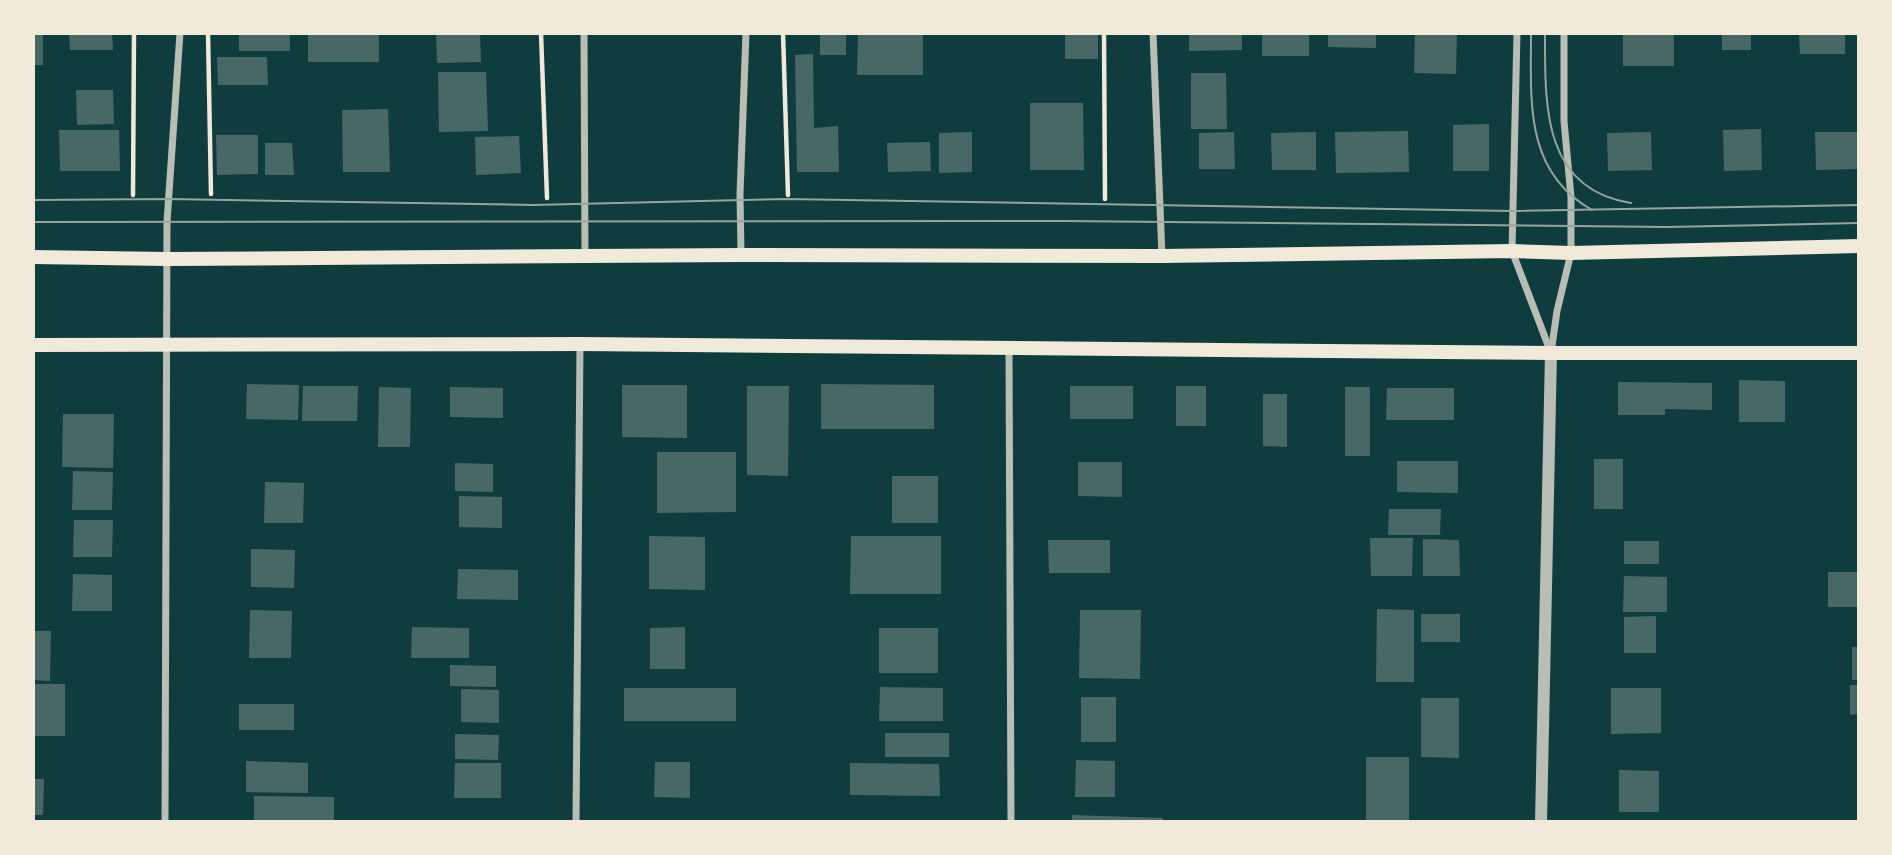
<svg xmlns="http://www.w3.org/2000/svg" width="1892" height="855" font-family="'Work Sans',sans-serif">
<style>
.building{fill:#486865}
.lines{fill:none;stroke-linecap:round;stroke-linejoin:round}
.path{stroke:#f1e9da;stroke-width:4.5}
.minor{stroke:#b8beb3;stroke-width:7}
.tertiary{stroke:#b8beb3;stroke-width:12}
.secondary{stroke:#f1e9da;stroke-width:14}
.tram{stroke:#97a49c;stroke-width:2}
</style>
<rect width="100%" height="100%" fill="#0f3d3e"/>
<g class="building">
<rect x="33" y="33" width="10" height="32"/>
<path d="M69 33H112L113 50H70Z"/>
<rect x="239" y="33" width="51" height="18"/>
<rect x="308" y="33" width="71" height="29"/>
<path d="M436 33H480L481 62 437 63Z"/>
<rect x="820" y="33" width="26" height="22"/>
<path d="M858 33H923V75H857Z"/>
<rect x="1065" y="33" width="33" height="26"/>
<path d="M1189 33H1242V50L1189 51Z"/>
<rect x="1262" y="33" width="47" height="23"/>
<path d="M1328 33H1376V48L1328 47Z"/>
<path d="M1415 33H1457L1456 74 1414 73Z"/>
<rect x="1623" y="33" width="51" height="33"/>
<rect x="1722" y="33" width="29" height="17"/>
<path d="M1799 33H1845V54H1800Z"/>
<path d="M813 54 814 128 838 126 839 172H797L795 55Z"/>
<path d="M217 57H267L268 85H218Z"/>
<path d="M438 72H486L488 131 439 132Z"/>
<path d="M1191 73H1226L1227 129H1191Z"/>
<path d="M76 90H113L114 124 77 125Z"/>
<path d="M1030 103H1083L1084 170H1030Z"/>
<path d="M388 109 390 172H343L342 110Z"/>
<path d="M1489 124V171H1453V125Z"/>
<path d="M1761 129 1762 170 1724 171 1723 130Z"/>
<path d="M59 130H119L120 171H60Z"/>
<path d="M1408 131 1409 172 1336 173 1335 132Z"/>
<path d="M972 132V172L939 173V133Z"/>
<path d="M1234 132 1235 169H1199V133Z"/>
<path d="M1316 132V170H1272L1271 133Z"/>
<path d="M1651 132 1652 170 1608 171 1607 133Z"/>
<path d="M1815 132H1859V169L1816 170Z"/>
<path d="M216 135H258V174L217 175Z"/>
<path d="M519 136 521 173 476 175 475 137Z"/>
<path d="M930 142 931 171 888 172 887 143Z"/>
<path d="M265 143H292L294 175H265Z"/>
<path d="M1739 380 1785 381V422H1739Z"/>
<path d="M1618 382 1712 383V410L1665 409V415H1618Z"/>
<path d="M247 384 299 385 298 420 246 419Z"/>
<path d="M821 384 934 385V429H821Z"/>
<path d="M622 385H687V438L622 437Z"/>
<path d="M303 386H358L357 421H302Z"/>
<path d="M747 386H789L788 476 747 475Z"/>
<rect x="1070" y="386" width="63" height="33"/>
<rect x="1176" y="386" width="30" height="40"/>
<path d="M379 387 411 388 410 447H378Z"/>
<path d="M450 387 503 388V418L450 417Z"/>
<rect x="1345" y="387" width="25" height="69"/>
<path d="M1387 388H1454V420H1386Z"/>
<path d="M1263 394H1287V447L1263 446Z"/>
<path d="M63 414H114L113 468 62 467Z"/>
<path d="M657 452H736V512L657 513Z"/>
<rect x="1594" y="459" width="29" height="50"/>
<path d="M1397 461H1458V493L1397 492Z"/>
<path d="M1078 462H1122V497L1078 496Z"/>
<path d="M455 463 493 464V492L455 491Z"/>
<path d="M73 471 113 472 112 510H72Z"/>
<rect x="892" y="476" width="46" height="47"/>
<path d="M265 482 304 483 303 523H264Z"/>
<path d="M459 496 502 497V528L459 527Z"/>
<path d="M1389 509H1441L1440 535H1388Z"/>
<path d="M74 520H113L112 557H73Z"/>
<path d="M649 536 705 537V590L649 589Z"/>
<path d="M851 536H941V594H850Z"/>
<path d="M1370 538H1413L1412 576H1371Z"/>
<path d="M1423 539 1459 540 1460 576H1423Z"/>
<path d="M1048 540H1110V573H1049Z"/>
<rect x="1624" y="541" width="35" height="23"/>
<path d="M251 549 295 550 294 588 251 587Z"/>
<path d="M458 569 518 570V600L457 599Z"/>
<rect x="1828" y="572" width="31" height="35"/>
<path d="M73 574 112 575V611H72Z"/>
<path d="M1624 576 1667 577V612H1623Z"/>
<path d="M1377 609 1414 610V682H1376Z"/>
<path d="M250 610 292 611 291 658H249Z"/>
<path d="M1080 610H1141L1140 679 1079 678Z"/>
<rect x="1421" y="614" width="39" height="28"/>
<path d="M1656 616V653H1624V617Z"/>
<path d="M412 627 469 628V658H411Z"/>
<path d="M685 627V669H650V628Z"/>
<rect x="879" y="628" width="59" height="45"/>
<path d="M33 631H51L50 681 33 680Z"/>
<rect x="1852" y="647" width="7" height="33"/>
<path d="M450 665 496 666V687L450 686Z"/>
<rect x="33" y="684" width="32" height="52"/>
<path d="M1850 685H1859V714L1850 715Z"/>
<path d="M880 687 943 688V721H879Z"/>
<rect x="624" y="688" width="112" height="33"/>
<path d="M1611 688H1661V733L1611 734Z"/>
<path d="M461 689 499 690V723L461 722Z"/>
<rect x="1081" y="697" width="35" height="45"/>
<path d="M1421 698H1459V758L1421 757Z"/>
<rect x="239" y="704" width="55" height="26"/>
<rect x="885" y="733" width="64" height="24"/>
<path d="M455 734 499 735 498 760 455 759Z"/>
<rect x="1366" y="757" width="43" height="65"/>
<path d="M1076 760 1115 761V797H1075Z"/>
<path d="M246 761 308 763V793L246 792Z"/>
<path d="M655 762H690V798L654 797Z"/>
<path d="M455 763H501V798H454Z"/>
<path d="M850 763 939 764 940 796 850 795Z"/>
<path d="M1619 770 1659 771V812H1619Z"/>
<path d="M33 779H44L43 815H33Z"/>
<path d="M254 796 334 797V822H254Z"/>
<path d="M1072 815 1163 818V822H1072Z"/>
</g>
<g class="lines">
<g class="path">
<path d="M208 33 211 194"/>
<path d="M541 33 547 198"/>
<path d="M783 33 788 195"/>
<path d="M1104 33 1105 199"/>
<path d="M133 195 134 33"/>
</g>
<g class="minor">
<path d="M584 33 585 257"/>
<path d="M1153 33 1162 256"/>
<path d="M1517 33 1512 251 1551 353"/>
<path d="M741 254 740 194 746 33"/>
<path d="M1009 347 1011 822"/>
<path d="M1551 353 1557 311 1571 253V197L1564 121V33"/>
<path d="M165 822 167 222 180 33"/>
<path d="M576 822 580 344"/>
</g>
<path class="tertiary" d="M1541 822 1551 353"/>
<g class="secondary">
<path d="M33 257 167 259 741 255 1162 256 1512 251 1571 253 1859 246"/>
<path d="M33 345 580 344 1551 353H1859"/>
</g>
<g class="tram">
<path d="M1531 33C1531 101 1524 172 1592 210"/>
<path d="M1545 33C1545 105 1542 189 1631 203"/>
<path d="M33 200 170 199 533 205 786 199 1512 211 1859 205"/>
<path d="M33 222 1064 221 1667 227 1859 223"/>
</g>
</g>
<rect width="1892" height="855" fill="none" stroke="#f1e9da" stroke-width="70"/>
</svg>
